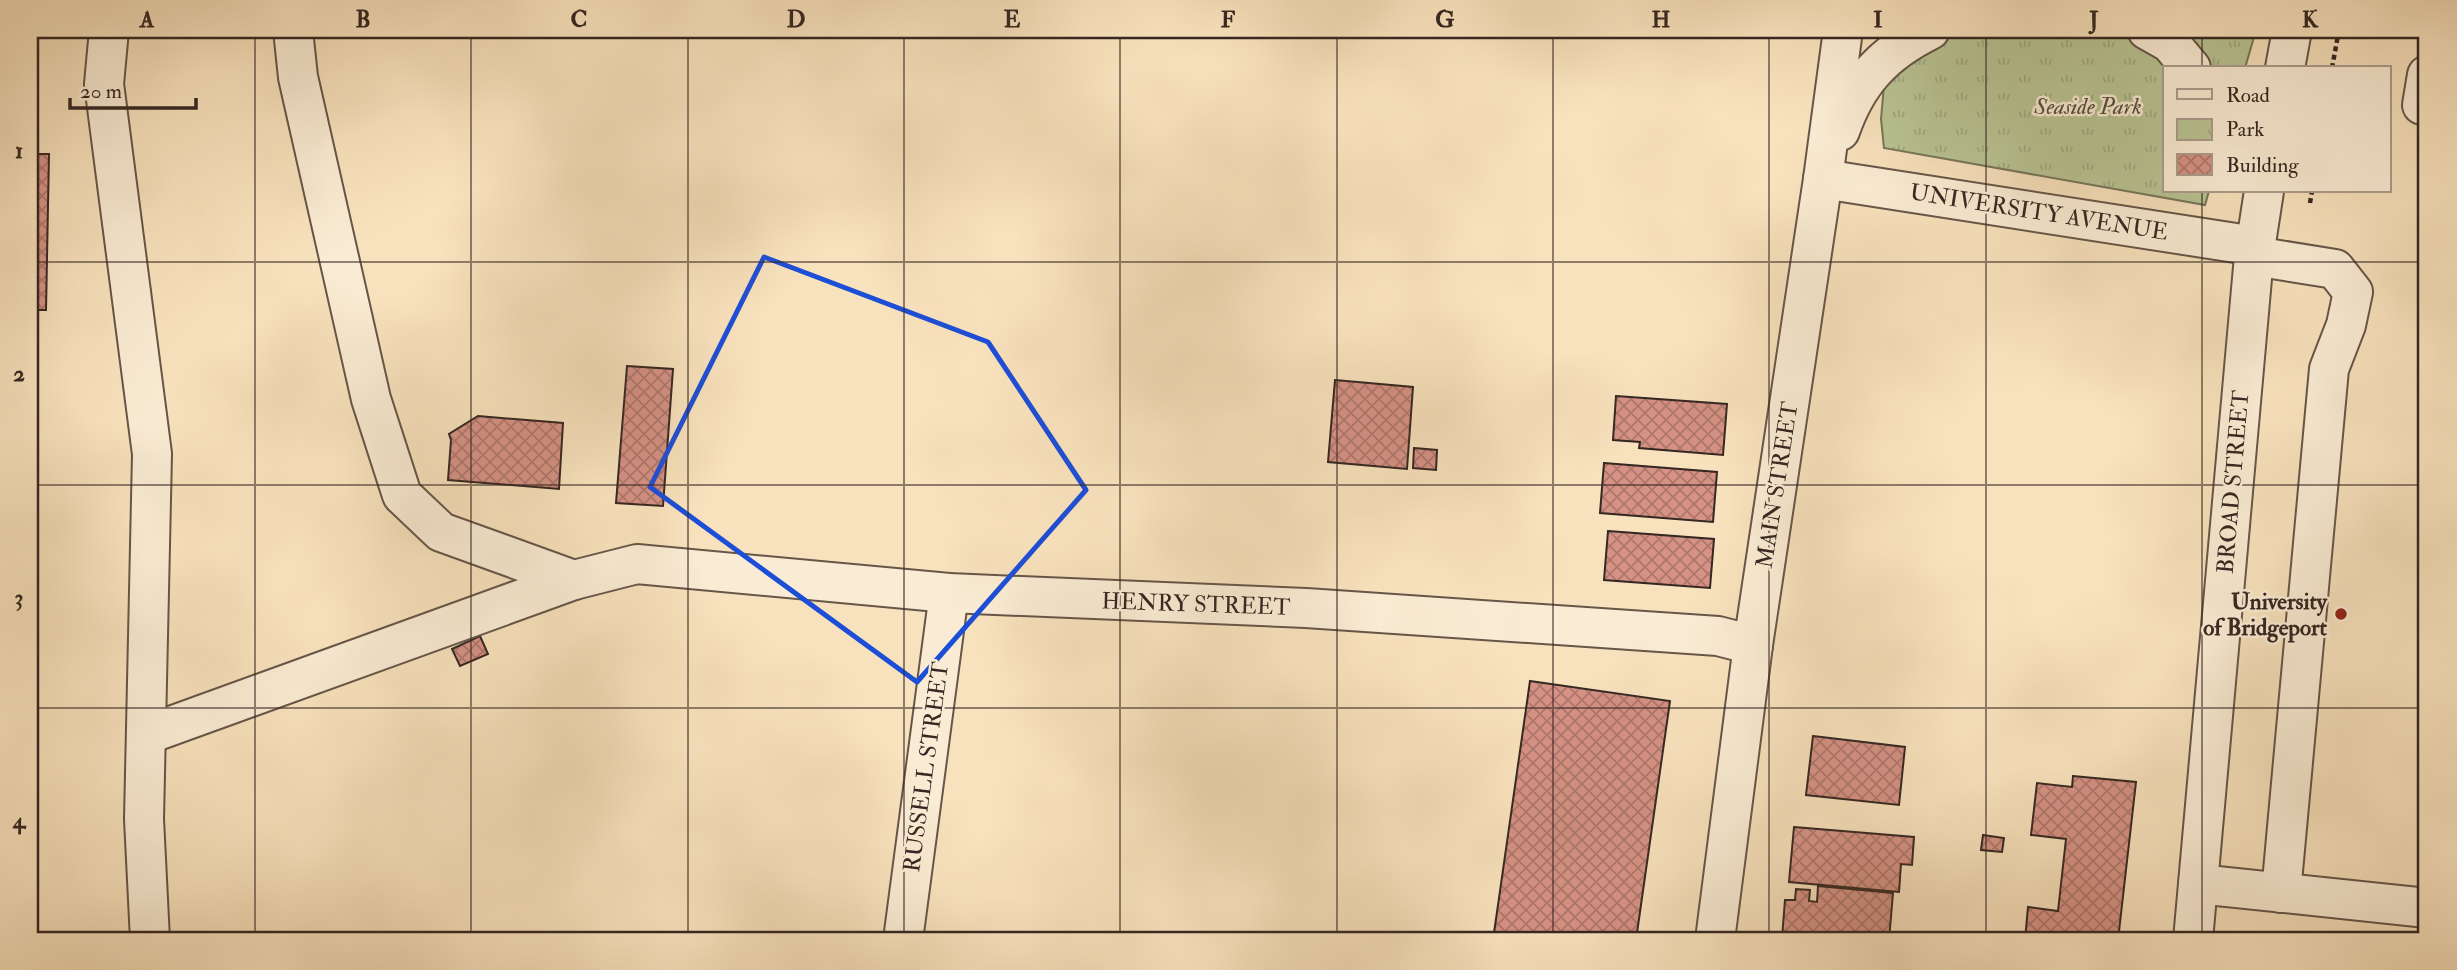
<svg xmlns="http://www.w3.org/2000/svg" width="2457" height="970" font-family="'IM FELL Double Pica',serif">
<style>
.park{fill:url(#park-tufts);stroke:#77765b;stroke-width:2}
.building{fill:url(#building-cross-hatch);stroke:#352722;stroke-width:2}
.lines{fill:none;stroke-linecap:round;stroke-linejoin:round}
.minor-casing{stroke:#665649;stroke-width:42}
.path{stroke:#352722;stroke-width:4.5;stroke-dasharray:5 3.5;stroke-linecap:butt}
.minor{stroke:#faecd4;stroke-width:38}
.marked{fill:none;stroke:#1d4ed8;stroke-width:5;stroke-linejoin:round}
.grid{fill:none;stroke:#352722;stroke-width:2;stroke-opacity:0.55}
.poi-dot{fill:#8f2418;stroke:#faecd4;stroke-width:2.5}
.labels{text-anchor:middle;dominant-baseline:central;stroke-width:5;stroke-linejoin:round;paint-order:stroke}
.park-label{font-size:23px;font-style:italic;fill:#564e3e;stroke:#faecd4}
.street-label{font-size:23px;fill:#352722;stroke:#faecd4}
.poi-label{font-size:23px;font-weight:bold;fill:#352722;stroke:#faecd4;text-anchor:end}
.neatline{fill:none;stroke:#352722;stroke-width:2.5}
.grid-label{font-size:23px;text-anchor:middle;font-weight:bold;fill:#352722}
</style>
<defs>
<pattern id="park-tufts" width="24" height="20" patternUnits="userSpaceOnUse" patternTransform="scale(1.75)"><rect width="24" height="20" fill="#b9c494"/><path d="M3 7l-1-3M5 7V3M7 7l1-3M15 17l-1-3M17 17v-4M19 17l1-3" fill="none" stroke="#a0a87f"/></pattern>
<pattern id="building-cross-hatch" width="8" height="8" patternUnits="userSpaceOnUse" patternTransform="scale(1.75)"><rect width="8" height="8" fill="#d69285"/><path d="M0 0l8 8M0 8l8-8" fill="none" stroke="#ae776c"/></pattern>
</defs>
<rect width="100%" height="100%" fill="#f8e2bd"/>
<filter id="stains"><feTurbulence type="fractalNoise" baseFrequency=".00286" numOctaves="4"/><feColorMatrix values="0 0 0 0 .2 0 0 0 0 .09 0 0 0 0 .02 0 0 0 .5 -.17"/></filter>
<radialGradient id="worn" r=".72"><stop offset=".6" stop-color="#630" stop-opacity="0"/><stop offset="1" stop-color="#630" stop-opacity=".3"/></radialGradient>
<path class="park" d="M1889 30H2256L2245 68H2165V191H2209L2205 205 1884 148 1881 119Z"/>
<g class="building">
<path d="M30 154H49L46 310H30Z"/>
<path d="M627 366 673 369 663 506 616 503Z"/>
<path d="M1335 380 1413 387 1407 469 1328 462Z"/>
<path d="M1616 396 1727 404 1723 455 1639 448 1640 442 1613 440Z"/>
<path d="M478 416 563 423 559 489 448 480 451 440 449 434Z"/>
<path d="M1414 448 1437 450 1436 470 1413 468Z"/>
<path d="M1604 463 1717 472 1713 522 1600 513Z"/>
<path d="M1608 531 1714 539 1710 588 1604 580Z"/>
<path d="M480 636 488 654 460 666 452 649Z"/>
<path d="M1530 681 1670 701 1636 940H1493Z"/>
<path d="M1813 736 1905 747 1899 805 1806 795Z"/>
<path d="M2073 776 2136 782 2118 940H2025L2028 907 2058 911 2066 839 2031 835 2037 783 2072 787Z"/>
<path d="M1794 827 1914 837 1912 865 1901 864 1899 892 1789 882Z"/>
<path d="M1983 835 2004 838 2002 852 1981 850Z"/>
<path d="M1818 886 1893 893 1889 940 1782 938 1785 900H1795L1796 889 1810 890 1809 901 1817 902Z"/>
</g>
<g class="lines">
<g class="minor-casing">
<g id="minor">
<path d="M109 30 104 84 152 454 144 819 150 940"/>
<path d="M293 30 298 77 371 399 402 495 441 532 574 580"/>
<path d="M2147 30 2170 43 2191 68"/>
<path d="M2285 68 2292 30"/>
<path d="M2427 75 2422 105 2427 106"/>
<path d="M1840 131C1857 81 1884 53 1930 30"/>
<path d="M1823 179 2255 246"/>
<path d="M2254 256 2335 269 2353 292 2346 325 2329 369 2281 893"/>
<path d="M146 735 574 580 637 564 949 593 1306 608 1718 636 1753 645"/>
<path d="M2198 884 2427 908"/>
<path d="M903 940 949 593"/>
<path d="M1715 940 1753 645 1823 179 1843 30"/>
<path d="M2193 940 2254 256 2264 191"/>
</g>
</g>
<g class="path">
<path d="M2332 68 2339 30"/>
<path d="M2310 203 2312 191"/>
</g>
<use href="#minor" class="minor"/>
</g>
<path class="marked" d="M764 257 988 342 1086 490 917 682 650 487Z"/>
<path class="grid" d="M255 30V940M471 30V940M688 30V940M904 30V940M1120 30V940M1337 30V940M1553 30V940M1769 30V940M1986 30V940M2202 30V68M2202 191V940M30 262H2427M30 485H2427M30 708H2427"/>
<circle class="poi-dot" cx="2341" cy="614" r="7"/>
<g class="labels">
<g class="park-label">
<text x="2088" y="106">Seaside Park</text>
</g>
<g class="street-label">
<text transform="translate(2039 212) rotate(9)">UNIVERSITY AVENUE</text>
<text transform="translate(2233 482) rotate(-85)">BROAD STREET</text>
<text transform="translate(1777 485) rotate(-81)">MAIN STREET</text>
<text transform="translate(1196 604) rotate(2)">HENRY STREET</text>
<text transform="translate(926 767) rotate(-82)">RUSSELL STREET</text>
</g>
<g class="poi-label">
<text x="2327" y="601">University<tspan x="2327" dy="26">of Bridgeport</tspan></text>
</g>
</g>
<rect width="2457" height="970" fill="none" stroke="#f8e2bd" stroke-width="77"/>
<rect x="2163" y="66" width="228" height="126" fill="#faecd4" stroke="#ab9d8d" stroke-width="2"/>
<rect x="2177" y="89" width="35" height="10" fill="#faecd4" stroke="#ab9d8d" stroke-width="2"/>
<text x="2226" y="102" font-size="21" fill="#352722">Road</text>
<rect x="2177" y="119" width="35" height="21" fill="url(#park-tufts)" stroke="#ab9d8d" stroke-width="2"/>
<text x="2226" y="136" font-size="21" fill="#352722">Park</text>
<rect x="2177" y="154" width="35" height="21" fill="url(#building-cross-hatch)" stroke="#ab9d8d" stroke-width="2"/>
<text x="2226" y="172" font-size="21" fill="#352722">Building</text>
<path d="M70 98v10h126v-10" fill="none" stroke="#352722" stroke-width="3.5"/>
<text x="80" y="98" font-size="21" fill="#352722" stroke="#faecd4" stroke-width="5" paint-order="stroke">20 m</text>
<rect x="38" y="38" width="2380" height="894" class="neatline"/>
<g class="grid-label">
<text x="147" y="27">A</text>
<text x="363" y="27">B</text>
<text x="579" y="27">C</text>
<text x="796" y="27">D</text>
<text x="1012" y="27">E</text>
<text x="1228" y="27">F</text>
<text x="1445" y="27">G</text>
<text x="1661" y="27">H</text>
<text x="1878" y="27">I</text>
<text x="2094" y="27">J</text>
<text x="2310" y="27">K</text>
<text x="19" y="158">1</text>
<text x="19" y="381">2</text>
<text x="19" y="605">3</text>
<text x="19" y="828">4</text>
</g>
<rect width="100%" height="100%" filter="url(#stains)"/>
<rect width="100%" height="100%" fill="url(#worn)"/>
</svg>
